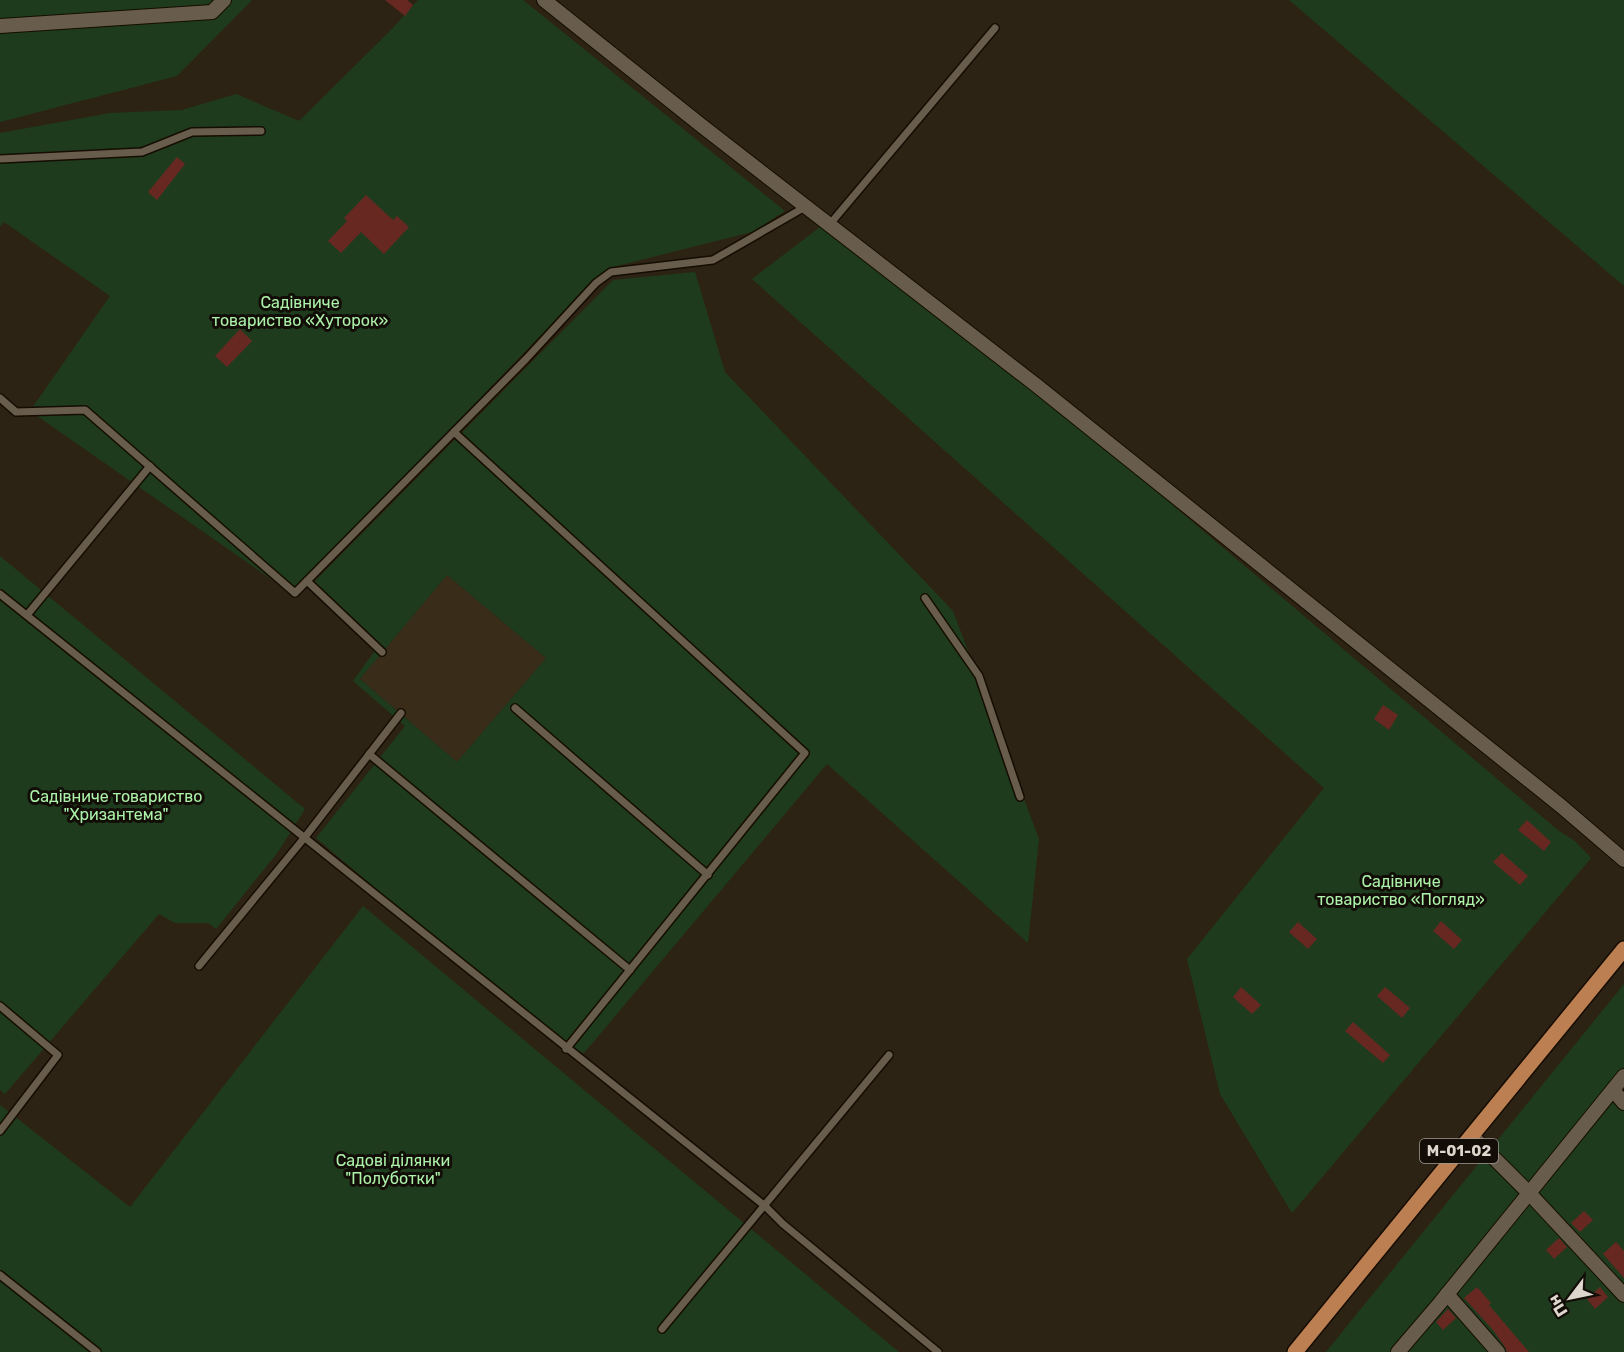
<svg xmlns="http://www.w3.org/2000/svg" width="1624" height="1352" font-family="Rubik,sans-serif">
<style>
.built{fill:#392c18}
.green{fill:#1e3c1d;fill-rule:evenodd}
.building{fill:#672821}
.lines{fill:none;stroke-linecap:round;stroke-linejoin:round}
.service-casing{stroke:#150c02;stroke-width:10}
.minor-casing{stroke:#150c02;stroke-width:16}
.primary-casing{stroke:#150c02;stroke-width:18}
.service{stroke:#685d4c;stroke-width:7}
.minor{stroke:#685d4c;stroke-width:14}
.primary{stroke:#bc7f51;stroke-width:15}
.labels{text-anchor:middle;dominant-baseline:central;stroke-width:6;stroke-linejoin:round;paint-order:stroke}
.shield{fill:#120d07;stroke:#a19a92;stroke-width:1.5}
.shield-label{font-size:15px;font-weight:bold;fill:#ded7ce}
.park-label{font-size:16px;fill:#acf3a9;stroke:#120d07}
</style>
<rect width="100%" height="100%" fill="#2d2314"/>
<path class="built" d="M447 575 546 658 457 762 360 679Z"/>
<g class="green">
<path d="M0 0H252L177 76 0 122Z"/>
<path d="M418 0H523L785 211 752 232 609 268 581 294 291 593 30 411 110 296 4 222 0 227V133L110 113 182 110 236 94 299 121 391 30Z"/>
<path d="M1289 0H1624V286Z"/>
<path d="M824 224 1003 362 1559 831 1575 841 1591 858 1292 1213 1220 1094 1187 959 1324 788 752 279Z"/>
<path d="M695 272 725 372 953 611 1039 839 1028 943 827 764 584 1053 563 1046 316 838 405 726 353 681 374 652 311 585 613 280ZM447 575 546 658 457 762 360 679Z"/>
<path d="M0 556 305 809 278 852 216 929 208 923H175L159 914 5 1094 0 1090Z"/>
<path d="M363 906 899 1352H0V1105L130 1207Z"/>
<path d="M1624 984V1352H1326Z"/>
</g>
<g class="building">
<path d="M385 0H407L413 5 405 16Z"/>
<path d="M177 157 185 164 157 200 148 192Z"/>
<path d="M366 195 393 220 397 216 409 227 384 254 361 232 341 253 328 241 347 221 344 218Z"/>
<path d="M240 329 252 341 227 367 215 356Z"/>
<path d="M1383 705 1398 715 1389 730 1374 719Z"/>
<path d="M1527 820 1551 842 1544 851 1518 830Z"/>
<path d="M1502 853 1528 876 1520 885 1493 862Z"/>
<path d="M1441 921 1462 940 1454 949 1433 931Z"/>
<path d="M1298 922 1317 939 1308 949 1289 932Z"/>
<path d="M1241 987 1261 1005 1252 1014 1233 997Z"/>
<path d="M1385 987 1410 1008 1402 1018 1377 996Z"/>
<path d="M1353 1022 1390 1055 1383 1063 1345 1031Z"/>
<path d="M1584 1211 1593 1220 1580 1232 1571 1223Z"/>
<path d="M1559 1238 1567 1247 1554 1259 1546 1250Z"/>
<path d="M1616 1242 1624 1251V1278L1603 1254Z"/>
<path d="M1477 1287 1491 1303 1489 1305 1529 1352H1507L1505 1347 1493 1330 1464 1298Z"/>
<path d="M1600 1287 1608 1297 1595 1309 1587 1299Z"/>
<path d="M1448 1309 1456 1318 1443 1330 1436 1322Z"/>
</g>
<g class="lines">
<g class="service-casing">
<g id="service">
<path d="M0 159 142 152 192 132 261 131"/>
<path d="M830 224 995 28"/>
<path d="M0 398 16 412 85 410 295 593 526 359 596 283 611 272 713 260 805 207"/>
<path d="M454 432 805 753 566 1049"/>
<path d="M307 581 382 652"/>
<path d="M0 594 765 1206 783 1224 938 1352"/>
<path d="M925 598 979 676 1020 797"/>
<path d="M27 615 150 466"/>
<path d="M515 708 708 875"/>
<path d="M369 754 630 970"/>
<path d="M199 966 305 837 401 713"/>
<path d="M0 1006 58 1055 0 1131"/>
<path d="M0 1275 97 1352"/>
<path d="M662 1329 889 1055"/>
</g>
</g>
<g class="minor-casing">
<g id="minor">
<path d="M544 0 702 126 1036 385 1561 806 1624 860"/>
<path d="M0 26 212 12 224 0"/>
<path d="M1613 1090 1624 1103"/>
<path d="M1472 1136 1529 1193 1624 1295"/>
<path d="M1447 1294 1498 1352"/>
<path d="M1398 1352 1440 1303 1624 1076"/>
</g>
</g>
<g class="primary-casing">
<path id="primary" d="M1295 1352 1624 949"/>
</g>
<use href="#service" class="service"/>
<use href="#minor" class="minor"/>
<use href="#primary" class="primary"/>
</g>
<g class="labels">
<rect class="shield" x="1420" y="1139" width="78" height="24" rx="4.5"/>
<g class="shield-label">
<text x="1459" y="1151">М-01-02</text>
</g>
<g class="park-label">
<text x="300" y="302">Садівниче<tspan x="300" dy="18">товариство «Хуторок»</tspan></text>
<text x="116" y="796">Садівниче товариство<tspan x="116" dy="18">"Хризантема"</tspan></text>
<text x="1401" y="881">Садівниче<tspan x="1401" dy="18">товариство «Погляд»</tspan></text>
<text x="393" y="1160">Садові ділянки<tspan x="393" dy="18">"Полуботки"</tspan></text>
</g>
</g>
<g transform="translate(1570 1298) rotate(238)" stroke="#120d07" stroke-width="4.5" paint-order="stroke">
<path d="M0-4.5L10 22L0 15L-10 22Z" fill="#ded7ce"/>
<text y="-9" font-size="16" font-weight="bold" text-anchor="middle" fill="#ded7ce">Пн</text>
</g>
</svg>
